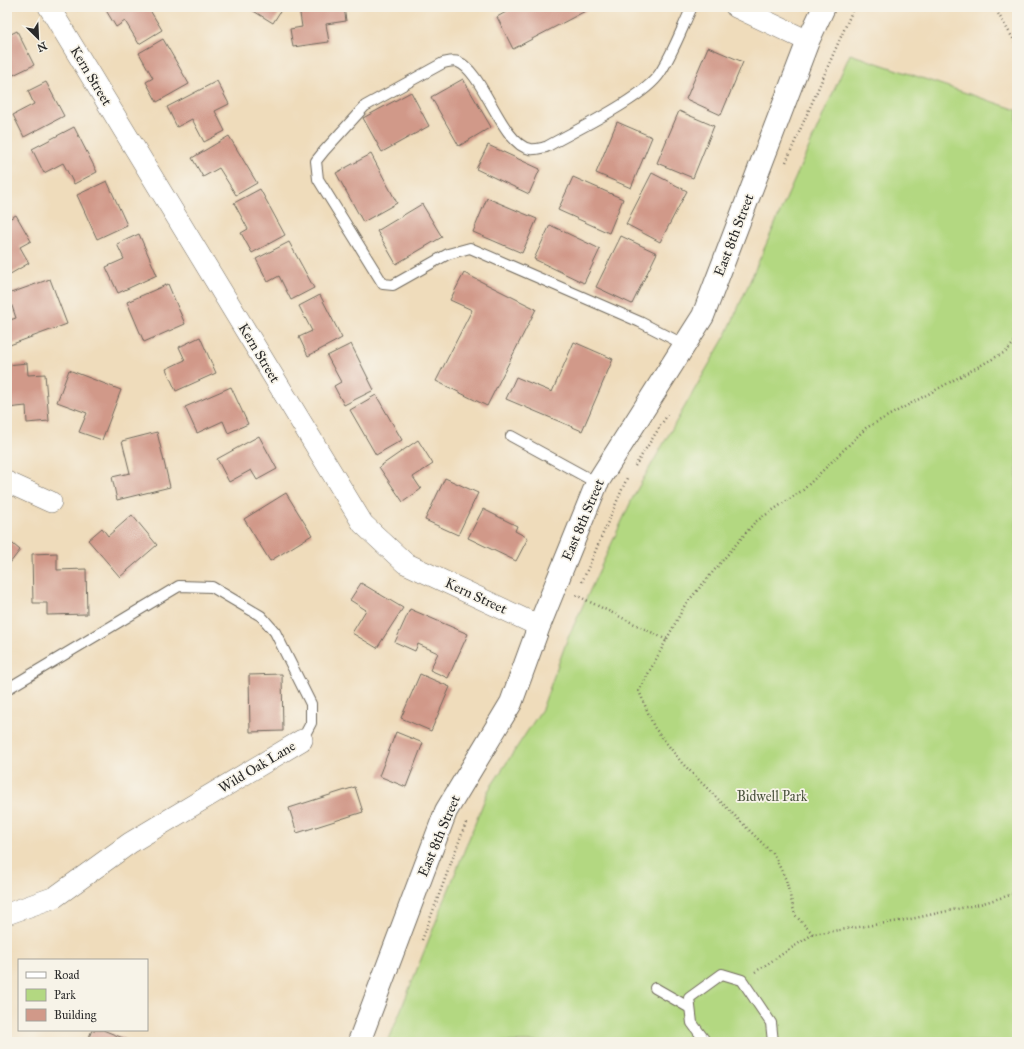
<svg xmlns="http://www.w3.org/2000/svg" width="1024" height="1049" font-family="'IM FELL Great Primer',serif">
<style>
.green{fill:#b3d881;stroke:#6f8256}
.building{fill:#d19989}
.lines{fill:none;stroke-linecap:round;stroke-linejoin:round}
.service-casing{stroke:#70695d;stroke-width:12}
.minor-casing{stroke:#70695d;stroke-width:22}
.tertiary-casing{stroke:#70695d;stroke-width:24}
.path{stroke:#70695d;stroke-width:2.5;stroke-dasharray:1 3;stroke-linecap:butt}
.service{stroke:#fff;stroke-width:10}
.minor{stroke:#fff;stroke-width:21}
.tertiary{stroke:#fff;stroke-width:22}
.labels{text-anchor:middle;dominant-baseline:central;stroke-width:3.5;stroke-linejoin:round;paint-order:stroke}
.street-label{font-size:14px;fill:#2b2b2b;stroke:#f7f3e8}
.park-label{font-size:14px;fill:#4d5640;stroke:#f7f3e8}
</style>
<rect width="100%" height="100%" fill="#f7f3e8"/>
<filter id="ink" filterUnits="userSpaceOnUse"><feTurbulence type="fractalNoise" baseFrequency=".025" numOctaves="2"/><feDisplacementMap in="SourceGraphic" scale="8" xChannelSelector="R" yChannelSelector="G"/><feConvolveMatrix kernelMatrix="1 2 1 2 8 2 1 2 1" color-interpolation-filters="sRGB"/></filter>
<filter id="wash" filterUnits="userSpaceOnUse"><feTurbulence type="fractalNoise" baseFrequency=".012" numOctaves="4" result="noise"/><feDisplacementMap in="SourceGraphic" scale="16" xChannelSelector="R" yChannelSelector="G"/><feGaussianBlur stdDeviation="0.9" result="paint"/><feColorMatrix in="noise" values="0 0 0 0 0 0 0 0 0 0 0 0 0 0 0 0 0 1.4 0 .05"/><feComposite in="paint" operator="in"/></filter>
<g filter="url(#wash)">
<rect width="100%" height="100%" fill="#efdcbb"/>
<path class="green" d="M850 54 1017 110V1042H388L488 791 542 709 567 640 634 495 727 333Z"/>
<g id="blocks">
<g class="building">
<path d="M104 7H148L162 30 139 44 125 21 116 27Z"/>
<path d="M247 7H283L273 23Z"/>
<path d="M299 7H344L346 21 326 24 329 42 293 47 290 29 302 27Z"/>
<path d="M515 7H593L513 49 497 17Z"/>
<path d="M17 31 34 65 7 78V36Z"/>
<path d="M163 39 189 84 157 102 146 82 153 78 139 53Z"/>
<path d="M708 47 743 62 721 115 686 99Z"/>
<path d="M463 79 491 127 459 146 431 97Z"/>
<path d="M217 81 229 104 215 111 225 131 204 142 192 119 177 127 167 107Z"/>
<path d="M46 82 64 116 24 137 13 115 34 104 28 91Z"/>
<path d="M411 92 429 126 382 152 363 118Z"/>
<path d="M679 111 714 126 693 178 657 163Z"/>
<path d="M617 122 652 137 631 188 596 173Z"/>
<path d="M74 127 97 172 74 184 63 163 44 173 32 149Z"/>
<path d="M229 136 257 183 236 195 219 168 203 177 192 158Z"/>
<path d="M488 145 540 169 529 194 476 169Z"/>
<path d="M371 154 397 203 363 222 336 173Z"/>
<path d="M652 173 687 191 660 242 626 224Z"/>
<path d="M573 177 623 199 609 233 558 210Z"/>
<path d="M107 181 127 225 97 239 77 195Z"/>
<path d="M260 189 285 235 252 253 241 233 248 229 234 203Z"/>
<path d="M487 198 537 219 522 253 473 232Z"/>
<path d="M422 204 442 237 396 264 377 231Z"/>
<path d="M16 215 31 241 20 247 29 263 7 276V220Z"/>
<path d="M550 225 600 249 584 283 534 259Z"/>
<path d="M139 234 157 275 118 293 106 267 124 259 117 244Z"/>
<path d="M621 236 657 253 632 304 596 287Z"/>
<path d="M289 242 314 288 291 300 279 276 268 282 256 259Z"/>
<path d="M464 273 536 309 487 406 436 381 472 310 450 300Z"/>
<path d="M50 279 67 324 7 346V321L16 318 8 294Z"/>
<path d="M168 284 185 324 144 342 127 302Z"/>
<path d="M320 295 342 338 308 356 299 337 312 331 299 306Z"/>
<path d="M200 337 216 373 176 391 166 369 185 360 179 347Z"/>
<path d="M574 342 613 359 582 431 506 399 516 377 552 392Z"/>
<path d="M351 344 374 390 344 405 334 386 341 382 327 356Z"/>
<path d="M27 363 28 375 45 374 49 421 27 423 26 406 7 408V365Z"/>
<path d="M69 370 121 390 102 440 79 432 87 413 57 402Z"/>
<path d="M231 387 248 424 228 433 223 421 197 433 185 407Z"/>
<path d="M376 395 402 440 376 455 350 410Z"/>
<path d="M157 432 170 487 117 500 112 477 130 473 122 441Z"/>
<path d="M259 436 277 469 257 480 251 470 229 482 217 459Z"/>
<path d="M418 440 433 464 413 477 421 489 403 502 379 467Z"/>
<path d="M445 478 478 493 458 535 425 520Z"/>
<path d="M286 493 312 535 270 561 244 519Z"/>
<path d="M483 509 517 526 515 531 528 538 516 561 468 538Z"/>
<path d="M132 515 157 545 120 577 88 540 102 528 108 536Z"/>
<path d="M7 539 20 550 7 567Z"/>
<path d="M57 553V570L86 569 87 614 47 615V603H33L32 554Z"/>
<path d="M361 583 403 608 377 648 352 633 366 610 350 600Z"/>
<path d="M410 609 468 634 448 678 430 670 438 653 418 644 415 651 395 642Z"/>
<path d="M282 674 283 731 250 732 249 675Z"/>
<path d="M420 674 450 687 431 731 401 718Z"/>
<path d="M396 732 423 743 406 787 379 776Z"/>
<path d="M355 787 363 812 297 833 289 808Z"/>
<path d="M92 1030H103L133 1042H87Z"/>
</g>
</g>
</g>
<g filter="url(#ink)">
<use href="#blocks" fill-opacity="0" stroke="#70695d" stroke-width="1"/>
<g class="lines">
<g class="service-casing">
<g id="service">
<path d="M685 345 640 322 470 248 448 254 393 285 383 284 318 179 316 161 324 151 365 106 443 63C448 62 454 60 458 62 483 71 502 145 530 149 535 150 541 148 546 147 574 131 644 98 660 73 673 53 682 28 692 7"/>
<path d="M511 436 597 483"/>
<path d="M7 689 179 586 212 587 261 616 275 632 311 704V723L302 740"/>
<path d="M655 988 690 1008"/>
<path d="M706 1042 692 1023 689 998 722 974 742 980 771 1023 773 1042"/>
</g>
</g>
<g class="minor-casing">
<g id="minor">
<path d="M49 7 363 524 405 563 539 626"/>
<path d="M736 7 808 41"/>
<path d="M7 482 51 502"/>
<path d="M7 914 55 897 130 843 302 740"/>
</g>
</g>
<g class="tertiary-casing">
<path id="tertiary" d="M359 1042 446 811 511 703 539 626 597 483 703 316 808 41 824 7"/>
</g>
<g class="path">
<path d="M994 7 1017 45"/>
<path d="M786 162 854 7"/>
<path d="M1017 339 1007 351 866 428 803 490 755 522 685 605 639 691 654 727 682 763 774 855 786 880 795 915 813 934 906 920 980 904 1017 893"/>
<path d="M635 466 668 414"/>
<path d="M582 582 627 478"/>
<path d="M576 595 667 640"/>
<path d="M422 940 466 823"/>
<path d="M755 972 813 934"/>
</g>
<use href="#service" class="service"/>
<use href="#minor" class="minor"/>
<use href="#tertiary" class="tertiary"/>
</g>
</g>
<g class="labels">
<g class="street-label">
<text transform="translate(91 76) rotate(59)">Kern Street</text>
<text transform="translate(734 235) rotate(-69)">East 8th Street</text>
<text transform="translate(259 353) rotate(59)">Kern Street</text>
<text transform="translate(583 520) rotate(-67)">East 8th Street</text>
<text transform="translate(476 596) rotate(25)">Kern Street</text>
<text transform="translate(257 767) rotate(-31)">Wild Oak Lane</text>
<text transform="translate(439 836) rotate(-67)">East 8th Street</text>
</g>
<g class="park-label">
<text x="772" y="796">Bidwell Park</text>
</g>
</g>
<rect width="1024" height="1049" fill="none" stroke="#f7f3e8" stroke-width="24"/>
<rect x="18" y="959" width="130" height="72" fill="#f7f3e8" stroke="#a5a39c"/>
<rect x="26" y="972" width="20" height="6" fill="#ffffff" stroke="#a5a39c"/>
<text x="54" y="979" font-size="12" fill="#2b2b2b">Road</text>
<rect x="26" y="989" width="20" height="12" fill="#b3d881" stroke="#a5a39c"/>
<text x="54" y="999" font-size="12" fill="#2b2b2b">Park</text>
<rect x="26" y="1009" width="20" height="12" fill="#d19989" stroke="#a5a39c"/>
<text x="54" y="1019" font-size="12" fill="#2b2b2b">Building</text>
<g transform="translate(38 38) rotate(156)" stroke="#f7f3e8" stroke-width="3" paint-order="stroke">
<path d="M0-3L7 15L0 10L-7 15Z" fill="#2b2b2b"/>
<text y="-6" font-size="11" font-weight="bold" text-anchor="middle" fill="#2b2b2b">N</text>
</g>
</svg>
